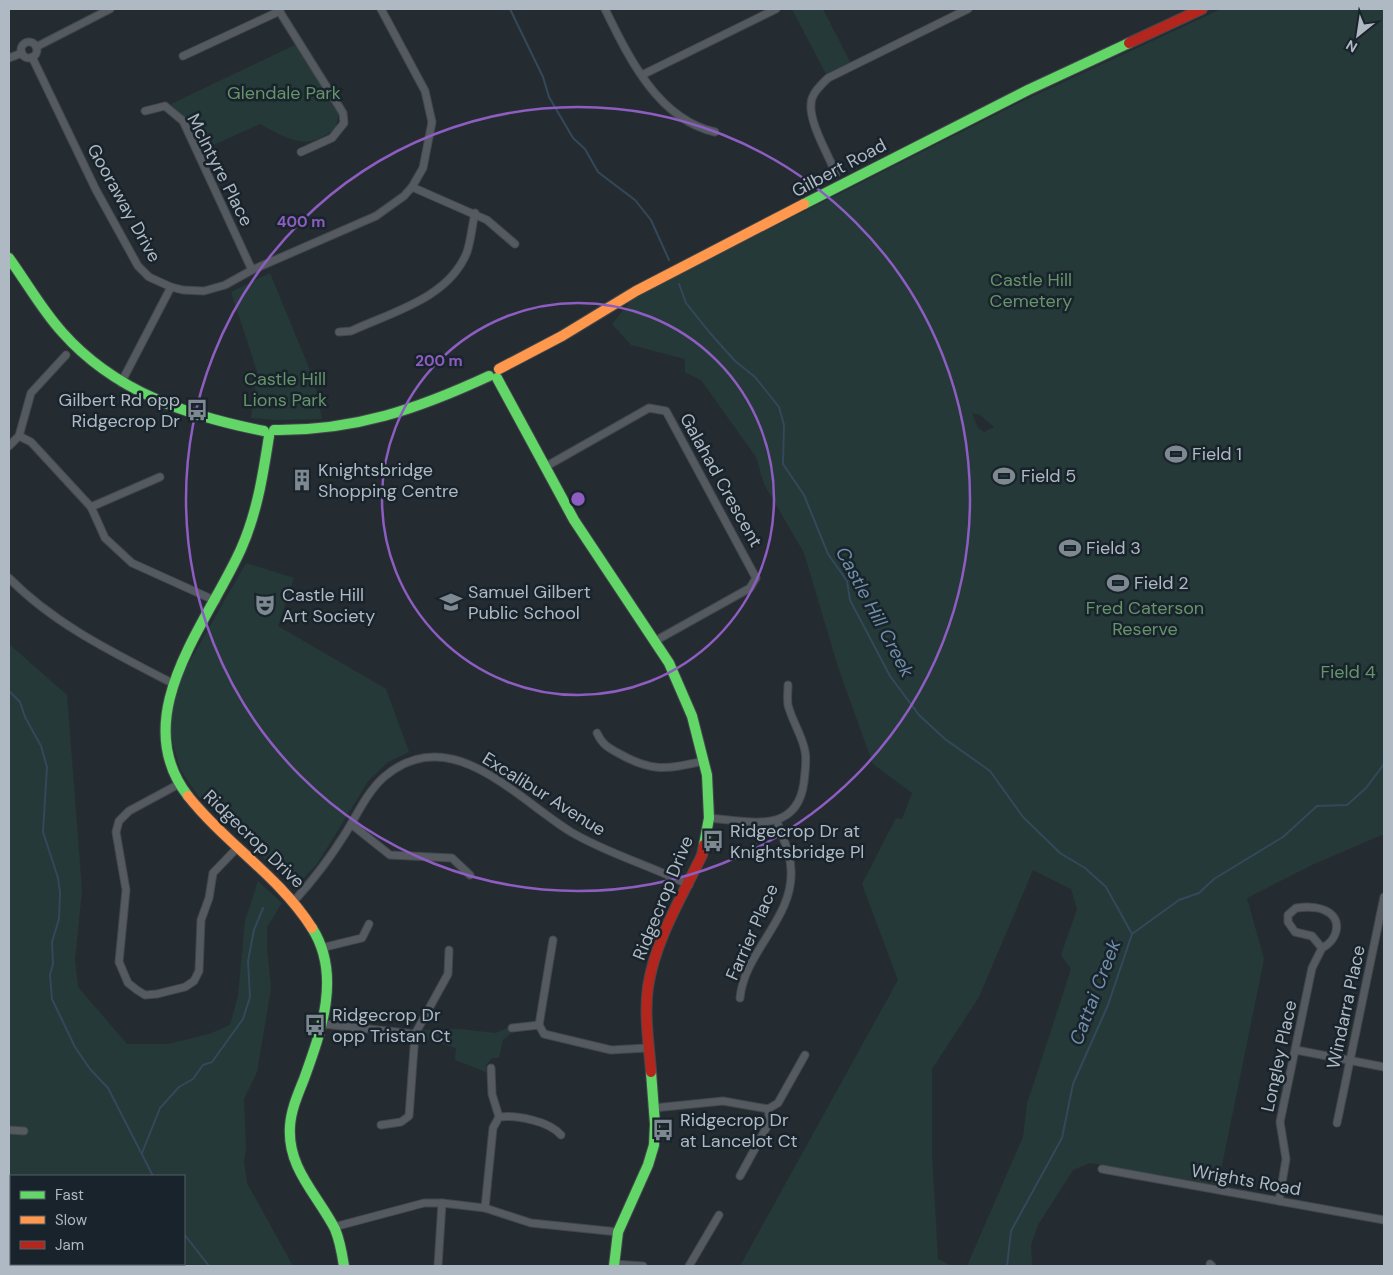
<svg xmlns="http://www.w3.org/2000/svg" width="1393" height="1275" font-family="'DM Sans',sans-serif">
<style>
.green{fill:#253938;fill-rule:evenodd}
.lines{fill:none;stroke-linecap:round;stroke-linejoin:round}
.stream{stroke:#33485a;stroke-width:2}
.street-casing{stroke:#42484c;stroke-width:9}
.fast-casing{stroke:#42484c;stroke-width:12}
.slow-casing{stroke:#42484c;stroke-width:12}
.jam-casing{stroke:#42484c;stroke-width:12}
.street{stroke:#555a60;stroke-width:7}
.fast{stroke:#63d668;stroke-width:10}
.slow{stroke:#ff974d;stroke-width:10}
.jam{stroke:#b3261e;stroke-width:10}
.ring{fill:none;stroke:#8d5dc1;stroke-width:2.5}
.labels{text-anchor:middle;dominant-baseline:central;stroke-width:5;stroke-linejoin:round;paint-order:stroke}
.park-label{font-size:18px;fill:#66946a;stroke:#19232b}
.street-label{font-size:18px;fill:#aeb9c4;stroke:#19232b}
.poi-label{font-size:18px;fill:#aeb9c4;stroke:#19232b;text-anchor:start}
.water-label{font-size:19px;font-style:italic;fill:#6f8fa8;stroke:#19232b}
.centre{fill:#8d5dc1;stroke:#19232b;stroke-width:2.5}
.ring-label{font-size:15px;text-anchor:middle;font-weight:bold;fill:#8d5dc1;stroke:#19232b;stroke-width:5;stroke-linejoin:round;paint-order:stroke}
</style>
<rect width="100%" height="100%" fill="#252c31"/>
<g class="green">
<path d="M792 9H823L850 62 826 74Z"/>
<path d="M1221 9H1384V834L1314 864 1247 898 1264 959 1218 1185 1090 1163 1073 1170 1038 1225 1031 1245 1032 1266H967L1023 1137 1027 1104 1071 969 1061 955 1077 909 1071 889 1033 870 979 997 932 1069V1154L938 1259 952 1266H740L898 980 862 884 896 818 902 819 912 793 873 764 839 670 804 553 764 484 756 457 701 380 685 372V359L631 345 612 324 633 298 1025 100ZM972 413 980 415 994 427 984 432 978 428Z"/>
<path d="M297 44 339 113 336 127C308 153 288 139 260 124L200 151 185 118 171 104Z"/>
<path d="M270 273 314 380 322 419 276 420 251 418 257 371 231 292Z"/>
<path d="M246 563 294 578 278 626 386 689 409 752 388 762 369 780 317 864 299 883H290L198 796 180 769 169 729 174 689Z"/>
<path d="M9 644 67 695 82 890 75 960 78 987 127 1044H168L209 1034 230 1025 238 996 245 921 258 881 282 903 267 927V948L271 988 257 1072 244 1099 246 1149 244 1161 247 1183 293 1266H9ZM11 1176H184V1264H11Z"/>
<path d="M508 1028 511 1033 503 1040 499 1058H492L486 1065V1072L455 1060 456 1048 418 1036 420 1030 461 1029 495 1033Z"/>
</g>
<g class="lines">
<g class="stream">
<path d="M510 9 543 77 549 97 573 138 585 149 598 172 635 200 651 220 669 260"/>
<path d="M679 284 686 303 710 333 735 361 755 377 779 407 784 425 783 464 804 495 828 554 847 581 850 600 890 676 919 715 945 739 990 771 1023 817 1060 853 1085 868 1106 887 1132 934"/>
<path d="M9 691 20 702 25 717 41 746 47 767 43 832 58 878 60 892 59 919 52 942 53 964 50 975 52 999 75 1047 90 1069 108 1088 153 1176"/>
<path d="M142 1153 160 1108 179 1087 193 1079 203 1065 212 1062 243 1019 250 997 248 961 254 930 263 908"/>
<path d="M9 1230 11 1231"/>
<path d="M184 1234 209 1266"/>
<path d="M1007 1266 1011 1231 1062 1138 1073 1084 1108 1005 1132 934 1179 900 1199 893 1214 879 1283 837 1317 806 1347 805 1366 788 1384 764"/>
</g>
<g class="street-casing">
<g id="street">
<path d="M278 9 343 113 344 123 332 138 301 152"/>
<path d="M605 9C629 58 658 119 715 132"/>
<circle cx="29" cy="50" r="8"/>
<path d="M36 47 110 9"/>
<path d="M183 56 280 11"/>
<path d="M32 57 96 190 138 266 149 277 171 287 183 290 204 291 225 285 252 270 376 216 404 196 412 187 423 168 432 122 425 91 381 9"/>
<path d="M9 58 22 53"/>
<path d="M642 75 776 9"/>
<path d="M145 111 165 106 183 121 252 270"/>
<path d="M836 174C829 156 809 123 811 104 811 94 821 85 828 78L968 9"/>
<path d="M412 187 487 220 515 244"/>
<path d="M339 332 351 331C392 312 449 298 467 252 471 240 472 226 475 213"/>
<path d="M121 383 171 287"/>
<path d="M19 436 31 393 66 355"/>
<path d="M9 446 19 436 31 442 91 507 105 538 132 563 216 601"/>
<path d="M545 467 649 408 666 411 756 578 750 588 655 641"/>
<path d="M91 507 160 477"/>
<path d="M9 578C55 625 116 654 174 684"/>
<path d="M597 733C602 744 607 747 618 753 653 773 667 769 704 761"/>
<path d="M179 784 129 811 119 821 116 832 126 890 119 962 128 983 137 990 145 995 157 994 185 987 194 981 199 971 201 920 209 898 213 873 238 847"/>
<path d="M709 818C748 821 797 836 804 782 805 772 807 761 805 751 802 735 792 721 788 705 787 699 788 692 788 685"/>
<path d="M351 824 390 855 452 858 470 875"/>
<path d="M295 900C314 879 330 858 345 834 357 815 367 792 384 777 450 720 517 799 571 832 608 854 650 865 689 885"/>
<path d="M1296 908C1305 907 1315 906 1324 910 1344 918 1338 940 1322 948L1312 936 1295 932 1288 922V915Z"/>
<path d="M553 940 539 1025 544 1034 611 1050 647 1048"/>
<path d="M321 948 362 938 369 924"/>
<path d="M740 998C744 952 794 918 791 870 791 853 782 837 777 821"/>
<path d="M323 1024 415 1034"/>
<path d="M512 1028 539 1025"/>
<path d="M1296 1050 1384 1067"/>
<path d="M491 1068 492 1094 499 1117"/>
<path d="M654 1108 723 1101 768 1109"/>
<path d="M1337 1123 1384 897"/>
<path d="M381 1125 401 1122 409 1116 415 1034 448 974 449 950"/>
<path d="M9 1130 24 1131"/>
<path d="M1102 1169 1384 1220"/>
<path d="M740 1176 770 1121 768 1109 778 1103 805 1055"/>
<path d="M1279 1201 1286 1159 1280 1122 1312 968 1322 948"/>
<path d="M485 1208 493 1128 499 1117C517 1115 549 1121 561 1135"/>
<path d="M334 1227 424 1203H442L485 1208 531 1223 618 1232"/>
<path d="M614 1264 643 1266"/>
<path d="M1210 1264 1212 1266"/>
<path d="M438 1266 442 1203"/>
<path d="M689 1266 719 1215"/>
</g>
</g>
<g class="fast-casing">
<g id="fast">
<path d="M804 204 1028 90 1129 43"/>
<path d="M9 258C27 283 42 310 62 332 115 392 188 416 264 431"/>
<path d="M497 378 574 520 669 663 692 716 707 775 709 818 704 845"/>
<path d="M274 430C354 431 418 409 489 376"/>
<path d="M188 796C126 716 208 623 241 549 257 513 263 475 269 436"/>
<path d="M312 928C342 975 321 1032 304 1079 298 1094 291 1110 290 1126 287 1168 317 1194 335 1229 340 1241 342 1253 344 1266"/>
<path d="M614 1266 618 1232 648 1165 654 1145 655 1124 651 1072"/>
</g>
</g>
<g class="slow-casing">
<g id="slow">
<path d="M499 369 562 336 636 291 804 204"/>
<path d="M188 796C226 844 279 876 312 928"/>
</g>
</g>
<g class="jam-casing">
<g id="jam">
<path d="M1129 43 1202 9"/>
<path d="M651 1072C649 1044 644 1015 648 987 655 940 682 897 702 855L704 845"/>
</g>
</g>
<use href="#street" class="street"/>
<use href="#fast" class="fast"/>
<use href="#slow" class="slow"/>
<use href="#jam" class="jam"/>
</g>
<g class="ring">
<circle cx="578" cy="499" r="196"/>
<circle cx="578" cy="499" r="392"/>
</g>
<defs>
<g id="bus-bare" transform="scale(1.725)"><path d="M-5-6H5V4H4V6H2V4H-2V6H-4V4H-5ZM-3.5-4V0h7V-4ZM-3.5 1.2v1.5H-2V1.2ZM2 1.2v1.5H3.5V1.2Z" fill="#7e8891" stroke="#19232b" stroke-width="2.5" paint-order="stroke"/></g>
<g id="stadium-bare" transform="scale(1.725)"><path d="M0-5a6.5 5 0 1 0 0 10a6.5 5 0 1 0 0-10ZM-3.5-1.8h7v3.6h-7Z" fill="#7e8891" stroke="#19232b" stroke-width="2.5" paint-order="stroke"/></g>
<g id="building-bare" transform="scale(1.725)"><path d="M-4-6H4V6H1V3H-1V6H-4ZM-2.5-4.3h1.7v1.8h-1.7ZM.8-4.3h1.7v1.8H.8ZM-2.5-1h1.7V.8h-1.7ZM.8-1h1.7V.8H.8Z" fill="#7e8891" stroke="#19232b" stroke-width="2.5" paint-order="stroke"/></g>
<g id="school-bare" transform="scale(1.725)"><path d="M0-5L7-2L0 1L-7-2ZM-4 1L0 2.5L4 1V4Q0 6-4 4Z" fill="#7e8891" stroke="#19232b" stroke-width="2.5" paint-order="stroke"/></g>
<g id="theatre-bare" transform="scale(1.725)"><path d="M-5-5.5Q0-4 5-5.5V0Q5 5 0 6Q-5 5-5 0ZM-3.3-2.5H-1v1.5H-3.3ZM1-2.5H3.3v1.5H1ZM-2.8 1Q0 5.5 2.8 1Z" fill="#7e8891" stroke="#19232b" stroke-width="2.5" paint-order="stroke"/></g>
</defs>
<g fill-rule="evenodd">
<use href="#bus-bare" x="197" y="410"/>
<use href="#stadium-bare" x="1176" y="454"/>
<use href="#stadium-bare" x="1004" y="476"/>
<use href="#building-bare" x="302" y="480"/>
<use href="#stadium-bare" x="1070" y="548"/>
<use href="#stadium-bare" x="1118" y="583"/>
<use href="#school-bare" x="451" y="602"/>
<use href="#theatre-bare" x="265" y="605"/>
<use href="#bus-bare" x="713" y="841"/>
<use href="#bus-bare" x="315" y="1025"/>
<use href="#bus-bare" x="663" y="1130"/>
</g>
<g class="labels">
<g class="park-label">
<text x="284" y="93">Glendale Park</text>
<text x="1031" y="280">Castle Hill<tspan x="1031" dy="21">Cemetery</tspan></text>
<text x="285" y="379">Castle Hill<tspan x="285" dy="21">Lions Park</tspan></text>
<text x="1145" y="608">Fred Caterson<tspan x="1145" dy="21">Reserve</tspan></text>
<text x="1348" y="672">Field 4</text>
</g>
<g class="street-label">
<text transform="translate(839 168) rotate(-28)">Gilbert Road</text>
<text transform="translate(220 170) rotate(63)">McIntyre Place</text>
<text transform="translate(124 203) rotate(61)">Gooraway Drive</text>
<text transform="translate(721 480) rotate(61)">Galahad Crescent</text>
<text transform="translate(544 794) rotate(32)">Excalibur Avenue</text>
<text transform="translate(254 839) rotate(44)">Ridgecrop Drive</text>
<text transform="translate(663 898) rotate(-68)">Ridgecrop Drive</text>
<text transform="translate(752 932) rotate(-66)">Farrier Place</text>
<text transform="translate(1346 1007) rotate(-78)">Windarra Place</text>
<text transform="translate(1279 1056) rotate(-78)">Longley Place</text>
<text transform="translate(1246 1180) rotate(10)">Wrights Road</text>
</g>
<g class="poi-label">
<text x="180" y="400" text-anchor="end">Gilbert Rd opp<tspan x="180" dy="21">Ridgecrop Dr</tspan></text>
<text x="1192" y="454">Field 1</text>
<text x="318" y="470">Knightsbridge<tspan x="318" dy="21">Shopping Centre</tspan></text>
<text x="1021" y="476">Field 5</text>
<text x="1086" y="548">Field 3</text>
<text x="1134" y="583">Field 2</text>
<text x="468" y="592">Samuel Gilbert<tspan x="468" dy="21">Public School</tspan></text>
<text x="282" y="595">Castle Hill<tspan x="282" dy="21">Art Society</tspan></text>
<text x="730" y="831">Ridgecrop Dr at<tspan x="730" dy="21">Knightsbridge Pl</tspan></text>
<text x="332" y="1015">Ridgecrop Dr<tspan x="332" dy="21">opp Tristan Ct</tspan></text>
<text x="680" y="1120">Ridgecrop Dr<tspan x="680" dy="21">at Lancelot Ct</tspan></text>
</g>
<g class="water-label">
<text transform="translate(875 612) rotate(62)">Castle Hill Creek</text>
<text transform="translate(1095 992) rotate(-69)">Cattai Creek</text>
</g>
</g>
<circle cx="578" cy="499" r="8" class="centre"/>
<g class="ring-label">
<text x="301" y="227">400 m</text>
<text x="439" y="366">200 m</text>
</g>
<rect width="1393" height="1275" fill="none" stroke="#aeb9c4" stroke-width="20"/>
<rect x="10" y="1175" width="175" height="90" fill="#19232b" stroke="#555f68"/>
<rect x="20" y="1191" width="25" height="8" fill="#63d668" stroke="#555f68"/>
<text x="55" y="1200" font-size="15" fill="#aeb9c4">Fast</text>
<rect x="20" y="1216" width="25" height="8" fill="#ff974d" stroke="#555f68"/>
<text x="55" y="1225" font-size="15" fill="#aeb9c4">Slow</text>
<rect x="20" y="1241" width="25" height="8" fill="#b3261e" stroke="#555f68"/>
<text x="55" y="1250" font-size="15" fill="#aeb9c4">Jam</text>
<g transform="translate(1358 35) rotate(210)" stroke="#19232b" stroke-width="4" paint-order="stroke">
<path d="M0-4L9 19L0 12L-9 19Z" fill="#aeb9c4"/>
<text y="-8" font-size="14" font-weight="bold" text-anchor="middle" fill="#aeb9c4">N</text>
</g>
</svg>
